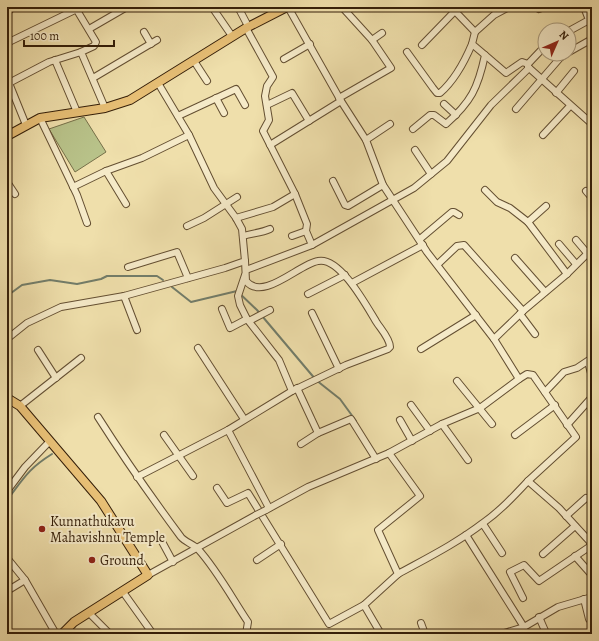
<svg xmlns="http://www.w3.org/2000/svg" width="599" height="641" font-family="Alegreya,serif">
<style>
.green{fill:#b8c289;stroke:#767049}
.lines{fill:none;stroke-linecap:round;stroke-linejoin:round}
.stream{stroke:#727d6a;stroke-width:2}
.minor-casing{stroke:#644f32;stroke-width:8}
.major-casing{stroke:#351f09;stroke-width:10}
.minor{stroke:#f5eac8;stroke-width:6}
.major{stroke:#e8c076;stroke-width:8}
.minor-bridge-casing{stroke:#644f32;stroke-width:8;stroke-linecap:butt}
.minor-bridge{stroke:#f5eac8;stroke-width:6}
.poi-dot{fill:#8f2418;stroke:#f5eac8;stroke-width:1.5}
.labels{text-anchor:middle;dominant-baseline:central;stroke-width:4;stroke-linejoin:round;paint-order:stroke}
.poi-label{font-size:14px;fill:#351f09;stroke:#f5eac8;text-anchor:start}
</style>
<rect width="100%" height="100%" fill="#efdfab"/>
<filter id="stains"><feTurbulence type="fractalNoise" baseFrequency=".005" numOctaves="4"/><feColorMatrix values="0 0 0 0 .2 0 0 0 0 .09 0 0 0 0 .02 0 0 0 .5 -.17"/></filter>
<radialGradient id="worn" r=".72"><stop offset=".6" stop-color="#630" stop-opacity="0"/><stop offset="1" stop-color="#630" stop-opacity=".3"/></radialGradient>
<path class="green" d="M84 117 106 152 75 172 49 129Z"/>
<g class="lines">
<g class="stream">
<path d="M172 287 191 302 237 291 257 310 316 380 340 399 356 421"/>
<path d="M7 296 22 285 50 280 77 284 101 279 107 276H157L163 280"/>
<path d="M7 500C24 478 28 469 52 454"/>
</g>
<g class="minor-casing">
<g id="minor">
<path d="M75 7 96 42 94 46 81 52 105 108"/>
<path d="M212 7 232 36"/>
<path d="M238 7 248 26"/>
<path d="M451 7 475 32 494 15 509 7"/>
<path d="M539 9 544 7"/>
<path d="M7 12 10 10"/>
<path d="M589 20 592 29"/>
<path d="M246 28 273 77 267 86 265 96 269 120 263 131 295 194 307 224 306 231 312 245"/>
<path d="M89 29 127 7"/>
<path d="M569 31 589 20 584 7"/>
<path d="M144 32 151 44"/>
<path d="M372 40 382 33"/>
<path d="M7 43 77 9"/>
<path d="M422 45 454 12"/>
<path d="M545 46 528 64V67L592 124"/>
<path d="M407 52 433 88 437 93H440C455 80 464 63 472 44"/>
<path d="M569 52 592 39"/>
<path d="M485 55 506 73 522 62 528 64"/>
<path d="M284 59 310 44"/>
<path d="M55 60 77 112"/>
<path d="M194 61 207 81"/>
<path d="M7 78 26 125"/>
<path d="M93 78 157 40"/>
<path d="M7 84 49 62 81 52"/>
<path d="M556 93 574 71"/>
<path d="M216 98 224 113"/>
<path d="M339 98 391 68 372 40 342 7"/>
<path d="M444 104 456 115"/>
<path d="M267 105 292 93 309 121"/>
<path d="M516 109 560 58 566 54"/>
<path d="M178 116 236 89 245 105"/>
<path d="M40 118 77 195 87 223"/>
<path d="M413 129 430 115H434L446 124C471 102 478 88 485 55L472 44 475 32"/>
<path d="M543 135 570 106"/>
<path d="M366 140 390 124"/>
<path d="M270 145 341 101"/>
<path d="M415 150 431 174"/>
<path d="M106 171 126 204"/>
<path d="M333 181 345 205 348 206 383 185"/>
<path d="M7 182 15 194"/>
<path d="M73 187 106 171 142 158 189 135"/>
<path d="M485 190 497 202 510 208 528 222 567 274"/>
<path d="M586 191 592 198"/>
<path d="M236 218 273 207 295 194"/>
<path d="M528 222 546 206"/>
<path d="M187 226 204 218 237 197"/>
<path d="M243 236C253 233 261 233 270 229"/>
<path d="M292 236 306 231"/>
<path d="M420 239 452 212H454L459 215"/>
<path d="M576 240 587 253"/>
<path d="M559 244 576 264"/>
<path d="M515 258 545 292"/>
<path d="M438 264 457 246 464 245 523 311"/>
<path d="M128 267 177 252 188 278"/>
<path d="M246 270 312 245 414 188 447 161 491 105 529 68"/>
<path d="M245 275 238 296 240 305 247 319 279 360 292 391"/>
<path d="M352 283 423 245"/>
<path d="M308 294 345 275"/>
<path d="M124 296 137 330"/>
<path d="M222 309 230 328 247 319"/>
<path d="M312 313 339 369"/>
<path d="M520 314 535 334"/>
<path d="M249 321 270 310"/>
<path d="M7 339 27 323 61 307 124 296 225 268 245 261 242 229 236 218 214 188 189 135 158 83"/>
<path d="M494 339 523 311 567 274 592 249"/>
<path d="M198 348 244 419"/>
<path d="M421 349 476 315"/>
<path d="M38 350 56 378"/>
<path d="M588 362 592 377"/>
<path d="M519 379 527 374 533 375 576 437 528 481 559 508 592 544"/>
<path d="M457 381 492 424"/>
<path d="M297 388 318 433 351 419 376 459"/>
<path d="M545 392 564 372 577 368 592 358"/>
<path d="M411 405 430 431"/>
<path d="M20 406 81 358"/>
<path d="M98 417C124 458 152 498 181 537 185 542 193 544 198 549 217 570 232 598 248 622L246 634"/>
<path d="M400 420 412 441"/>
<path d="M442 424 468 460"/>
<path d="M567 425 592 397"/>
<path d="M228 430 269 508"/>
<path d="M164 435 193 476"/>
<path d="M515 435 555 405"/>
<path d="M301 444 318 433"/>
<path d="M137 477 228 430 292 391 346 365 388 349 390 347C390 339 381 329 377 323 367 307 340 256 318 261 299 264 263 302 246 281L245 261"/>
<path d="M217 488 227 503 248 493 329 624 364 605"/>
<path d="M7 491 25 467 49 442"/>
<path d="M266 510 308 487 389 453 442 424 480 408 519 379 494 339 427 252 383 185 366 140 341 101 288 7"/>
<path d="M566 516 586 498"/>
<path d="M483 524 502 553"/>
<path d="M466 535 524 627"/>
<path d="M160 538 173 562"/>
<path d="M543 554 575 526"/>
<path d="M575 556 590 573"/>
<path d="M7 558 25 580 56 634"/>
<path d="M257 560 281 544"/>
<path d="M398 574C427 558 457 543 483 523 500 511 514 496 528 481"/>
<path d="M148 575 256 515"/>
<path d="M7 591 25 580"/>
<path d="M123 592 153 634"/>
<path d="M523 598 510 572 524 565 539 581 592 545"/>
<path d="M584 599 589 619"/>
<path d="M89 613 110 634"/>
<path d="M539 617 546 633"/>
<path d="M421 623 425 634"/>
<path d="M381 634 364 605 398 574 378 530 420 496 389 453"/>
<path d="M501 634 524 627 558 607 592 597"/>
</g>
</g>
<g class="major-casing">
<g id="major">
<path d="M7 136 40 118 105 108 130 100 246 28 287 7"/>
<path d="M7 398 20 406 101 501 148 575 74 622 62 634"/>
</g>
</g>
<use href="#minor" class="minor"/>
<use href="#major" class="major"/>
<g class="minor-bridge-casing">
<path id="minor-bridge" d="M256 515 266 510"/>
</g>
<use href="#minor-bridge" class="minor-bridge"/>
</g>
<g class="poi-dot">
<circle cx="42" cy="529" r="4"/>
<circle cx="92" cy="560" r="4"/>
</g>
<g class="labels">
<g class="poi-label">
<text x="50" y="521">Kunnathukavu<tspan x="50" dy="16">Mahavishnu Temple</tspan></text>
<text x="100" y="560">Ground</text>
</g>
</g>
<rect width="599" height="641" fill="none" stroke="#efdfab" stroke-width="24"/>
<rect x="8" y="8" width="583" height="625" fill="none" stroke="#351f09" stroke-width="2"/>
<rect x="12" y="12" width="575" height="617" fill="none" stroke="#351f09"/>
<g transform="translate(557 42) rotate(45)"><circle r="19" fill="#f5eac8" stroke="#a8997c"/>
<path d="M0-3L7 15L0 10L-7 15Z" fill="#8f2418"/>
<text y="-6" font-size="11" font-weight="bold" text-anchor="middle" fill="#351f09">N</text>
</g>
<path d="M24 40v6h90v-6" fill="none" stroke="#351f09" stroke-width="2"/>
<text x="30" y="40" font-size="12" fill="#351f09" stroke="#f5eac8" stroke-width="3" paint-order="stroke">100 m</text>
<rect width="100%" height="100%" filter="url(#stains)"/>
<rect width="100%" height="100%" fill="url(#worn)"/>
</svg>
